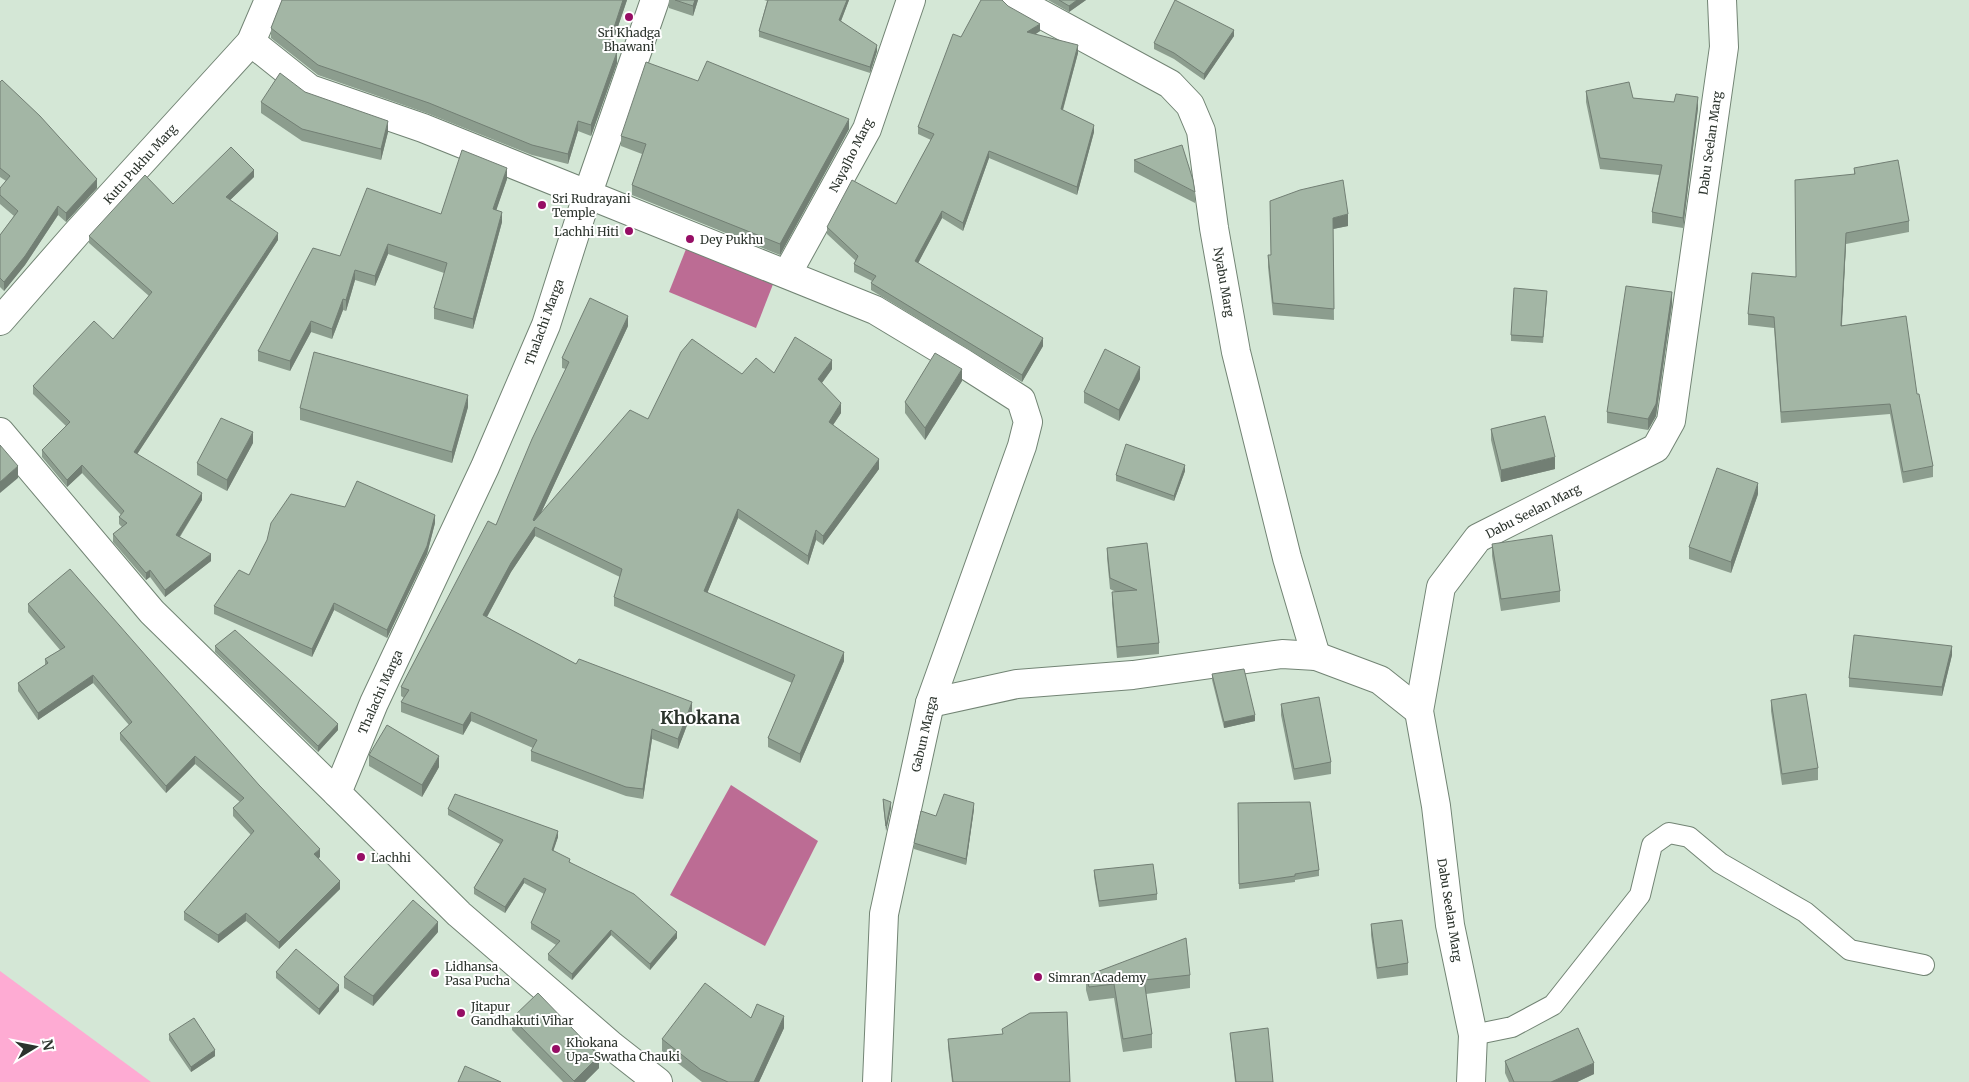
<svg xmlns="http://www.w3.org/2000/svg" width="1969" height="1082" font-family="Merriweather,serif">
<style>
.green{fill:#feabd3}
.water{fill:#bc6c94}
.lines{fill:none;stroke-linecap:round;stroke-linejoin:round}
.lane-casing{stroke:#728474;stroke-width:22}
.street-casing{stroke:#728474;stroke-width:30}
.lane{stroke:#fff;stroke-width:20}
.street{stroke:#fff;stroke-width:28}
.wall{fill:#8c9d8e}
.shaded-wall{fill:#727f74}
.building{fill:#a3b6a5;stroke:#727f74}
.poi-dot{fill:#960e65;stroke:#fff;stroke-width:2}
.labels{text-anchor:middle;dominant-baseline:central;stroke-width:4;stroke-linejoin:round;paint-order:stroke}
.poi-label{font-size:12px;fill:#2b332c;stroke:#fff;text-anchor:start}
.street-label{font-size:12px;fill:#2b332c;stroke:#fff}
.district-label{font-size:18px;font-weight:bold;fill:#2b332c;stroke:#fff}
</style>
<rect width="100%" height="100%" fill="#d4e7d6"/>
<path class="green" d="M0 971 151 1082H0Z"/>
<g class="water">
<path d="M690 239 777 274 756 328 669 292Z"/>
<path d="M731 785 818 841 765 946 670 895Z"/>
</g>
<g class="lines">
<g class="lane-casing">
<path id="lane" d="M1473 1035 1512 1027 1553 1005 1640 895 1652 845 1669 833 1689 837 1720 863 1805 912 1850 950 1924 965"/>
</g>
<g class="street-casing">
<g id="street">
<path d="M655 0 588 193 546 325 485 467 374 703 337 793 459 914 612 1046 658 1082"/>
<path d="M1015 0 1170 84 1190 105 1201 131 1214 228 1236 352 1287 558 1316 656"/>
<path d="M251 42 310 89 423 128 875 310 963 363 1021 400 1028 422 1022 446 930 703 884 914 877 1082"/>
<path d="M787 274 867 129 911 0"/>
<path d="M0 321 76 234 251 42 269 0"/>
<path d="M0 432 152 612 337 793"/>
<path d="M930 703 1017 684 1133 675 1282 654 1316 656 1380 680 1419 711"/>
<path d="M1471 1082 1473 1035 1450 925 1436 806 1419 711 1441 587 1478 538 1656 448 1671 421 1724 47 1722 0"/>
</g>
</g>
<use href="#lane" class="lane"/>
<use href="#street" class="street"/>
</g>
<g class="wall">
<path d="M282 0H627L610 50 617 63 591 136 578 131 568 164 532 155 429 114 318 75 271 38V28Z"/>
<path d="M669 0H698L693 16 669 8Z"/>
<path d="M764 0H849L841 21 877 51 870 73 759 37V31L767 1Z"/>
<path d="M1048 0H1086L1069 12Z"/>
<path d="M1008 6 1040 31 1035 34 1078 53 1063 110 1094 132 1077 195 989 158 963 231 942 218 918 263 1043 346 1022 382 871 290V283L872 281 854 272V264L856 261 827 234V227L896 204 931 140 918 134V127L961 37Z"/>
<path d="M1234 36 1204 80 1174 59 1154 49V43Z"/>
<path d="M698 81 849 129 780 255 632 195V185L642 154 621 146V136Z"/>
<path d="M0 82 97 188 66 222 58 215 25 265 4 291 0 287V235L14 216 0 204V188L6 181 0 177Z"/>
<path d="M1586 91 1633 98 1674 102 1698 108 1683 228 1652 223V212L1659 175 1600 169 1586 102Z"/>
<path d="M305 92 388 132 381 160 302 141 261 113V102Z"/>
<path d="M1134 160 1195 192V203L1134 172Z"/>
<path d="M1854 168 1909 221V232L1846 244 1842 325 1917 394 1933 466V477L1903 483 1890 414 1781 423 1774 328 1748 325V314L1796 277 1854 174Z"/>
<path d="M254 177 230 200 278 240 137 454 202 500 180 537 211 561 165 597 150 577 146 580 113 542V534L122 527 119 524V517L121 515 82 473 67 487 42 457V450L66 426 33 394V386L113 339 149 296 89 243V236L173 204Z"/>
<path d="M507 179 496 210 502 222 473 329 434 319V308L444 273 388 254 375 286 355 280 346 311 343 310 332 339 311 332 290 371 258 361V351L340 256 441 214Z"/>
<path d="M1270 201 1348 226 1333 229 1334 320 1273 315 1268 267V255H1271Z"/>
<path d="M1547 297 1543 343 1511 341V335Z"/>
<path d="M1672 304 1656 416 1648 430 1607 423V412Z"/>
<path d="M628 326 540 515 648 419 742 374 832 369 822 383 841 413 833 425 879 469 823 545 816 540 808 565 738 518 707 593 844 661 800 763 768 747V738L792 683 614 606V597L620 577 535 536 511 572 487 617 576 664 692 712 678 749 652 739 643 799 626 796 531 761V751L533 748 471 721 463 735 401 712V702L404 698 401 696V687L496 525 566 369 562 368V358Z"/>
<path d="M1140 379 1119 421 1084 403V392Z"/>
<path d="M962 381 925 440 905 413V402Z"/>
<path d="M468 407 452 463 300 420V408Z"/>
<path d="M1491 429 1555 469 1501 482 1491 440Z"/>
<path d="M253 443 227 491 197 475V463Z"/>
<path d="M1185 471 1174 501 1116 481V475Z"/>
<path d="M1758 494 1731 573 1689 559V547Z"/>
<path d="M345 507 435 523 427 554 387 638 334 610 312 657 214 614V606L249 575Z"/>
<path d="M1147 543 1159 643V654L1117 658 1112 603V592H1116L1110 589 1107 558V548Z"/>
<path d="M1492 544 1560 591V602L1501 611 1492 556Z"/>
<path d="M28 604 320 857 318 858 340 889 279 949 246 921 218 943 184 920V912L251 835 233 816V808L240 802 195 764 166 793 120 740V733L129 725 93 683 38 720 18 691V683L45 665V659L60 650 28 612Z"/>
<path d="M215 646 338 730 318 752 215 652Z"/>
<path d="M1952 655 1942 696 1849 687V678Z"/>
<path d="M1212 674 1255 721 1224 728 1212 680Z"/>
<path d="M1771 700 1818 768V780L1782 785 1771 711Z"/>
<path d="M1281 704 1331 762V774L1294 780 1281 715Z"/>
<path d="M369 755 439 767 422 797 369 766Z"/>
<path d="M883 799 891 808 886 831 883 805Z"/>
<path d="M1238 803 1319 870V876L1295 880V882L1239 889Z"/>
<path d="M448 809 558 837 553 850 677 938 650 970 611 935 572 980 548 960V954L556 945 531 929V923L544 894 524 883 505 913 474 894V888L500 844 448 815Z"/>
<path d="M974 809 966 865 914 849V843L936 816Z"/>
<path d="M1094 870 1157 894V900L1099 907 1094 876Z"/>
<path d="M1371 924 1408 963V975L1377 979 1371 935Z"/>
<path d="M438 932 373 1006 344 988V977Z"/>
<path d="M276 972 339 991 319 1015 276 978Z"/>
<path d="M1190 975V988L1146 994 1152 1034V1048L1123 1052 1114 998 1089 1001 1086 990V976Z"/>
<path d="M512 1018 599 1068 585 1082H563L512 1030Z"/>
<path d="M751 1018 784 1028 759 1082H702L662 1051V1039Z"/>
<path d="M1230 1033 1273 1082H1235Z"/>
<path d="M169 1034 215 1056 191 1072 169 1040Z"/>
<path d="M948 1039 1070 1082H952L948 1047Z"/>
<path d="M1505 1061 1594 1074 1577 1082H1509L1505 1073Z"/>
</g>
<g class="shaded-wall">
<path d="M623 0H627L607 59V49Z"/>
<path d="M695 0H698L693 16V6Z"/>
<path d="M847 0H849L839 26V20Z"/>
<path d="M1077 0H1086L1069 12V6Z"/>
<path d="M1040 24V31L1027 40V32Z"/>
<path d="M1234 30V36L1204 80V74Z"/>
<path d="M877 45V51L870 73V67Z"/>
<path d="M1078 45V53L1061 116V109Z"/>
<path d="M617 52V63L591 136V125Z"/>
<path d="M1698 97V108L1683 228V218Z"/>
<path d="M849 119V129L780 255V244Z"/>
<path d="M388 121V132L381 160V149Z"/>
<path d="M578 121V131L568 164V154Z"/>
<path d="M1094 125V132L1077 195V187Z"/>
<path d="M989 151V158L963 231V223Z"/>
<path d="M507 168V179L493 220V209Z"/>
<path d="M254 170V177L226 204V197Z"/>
<path d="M97 179V188L66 222V213Z"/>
<path d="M58 206V215L25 265 4 291V282Z"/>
<path d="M942 211V218L915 269V261Z"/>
<path d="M502 212V222L473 329V319Z"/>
<path d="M1348 214V226L1333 229V218Z"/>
<path d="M278 233V240L134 459V452Z"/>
<path d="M1846 233V244L1841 336V326Z"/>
<path d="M388 244V254L375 286V276Z"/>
<path d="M355 270V280L346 311V300Z"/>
<path d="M1672 292V304L1656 416 1648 430V419Z"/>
<path d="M343 299V310L332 339V329Z"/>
<path d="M628 316V326L534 528 535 527V536L511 572 483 624V615L533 520Z"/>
<path d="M311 321V332L290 371V361Z"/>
<path d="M1043 338V346L1022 382V375Z"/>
<path d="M832 360V369L818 388V379Z"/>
<path d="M1140 367V379L1119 421V410Z"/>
<path d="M962 369V381L925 440V428Z"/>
<path d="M468 395V407L452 463V452Z"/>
<path d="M841 403V413L829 431V422Z"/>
<path d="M253 432V443L227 491V480Z"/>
<path d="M1555 457V469L1501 482V470Z"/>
<path d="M879 459V469L823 545V536Z"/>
<path d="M82 465V473L67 487V480Z"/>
<path d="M1185 465V471L1174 501V496Z"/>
<path d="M18 466V478L0 493V482Z"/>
<path d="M1758 483V494L1731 573V562Z"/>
<path d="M202 493V500L176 542V535Z"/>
<path d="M738 509V518L704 601V591Z"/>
<path d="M435 515V523L427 554 387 638V630Z"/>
<path d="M816 530V540L808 565V556Z"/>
<path d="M211 554V561L165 597V590Z"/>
<path d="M150 570V577L146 580V573Z"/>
<path d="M334 603V610L312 657V649Z"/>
<path d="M1952 646V655L1942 696V687Z"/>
<path d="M844 652V661L800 763V754Z"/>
<path d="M93 675V683L38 720V713Z"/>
<path d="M692 702V712L678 749V739Z"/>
<path d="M471 712V721L463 735V725Z"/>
<path d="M1255 715V721L1224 728V722Z"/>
<path d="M338 724V730L318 752V746Z"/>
<path d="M652 729V739L643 799V789Z"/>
<path d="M195 756V764L166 793V786Z"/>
<path d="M439 756V767L422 797V785Z"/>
<path d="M891 802V808L886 831V826Z"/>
<path d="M974 803V809L966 865V859Z"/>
<path d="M558 831V837L552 855V850Z"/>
<path d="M320 849V857L314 862V854Z"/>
<path d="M524 878V883L505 913V907Z"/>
<path d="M340 881V889L279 949V942Z"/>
<path d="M246 913V921L218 943V935Z"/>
<path d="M438 922V932L373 1006V996Z"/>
<path d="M611 930V935L572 980V974Z"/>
<path d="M677 932V938L650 970V964Z"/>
<path d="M339 985V991L319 1015V1009Z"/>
<path d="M784 1016V1028L759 1082H754Z"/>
<path d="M215 1050V1056L191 1072V1067Z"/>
<path d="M599 1056V1068L585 1082H574V1081Z"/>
<path d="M1594 1063V1074L1577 1082H1551Z"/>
</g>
<g class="building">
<path d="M282 0H623L607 49 617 52 591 125 578 121 568 154 532 145 429 103 318 65 271 28Z"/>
<path d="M675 0H695L693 6Z"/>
<path d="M768 0H847L839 20 877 45 870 67 759 31Z"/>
<path d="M981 0H1002L1008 6 1040 24 1027 32 1078 45 1061 109 1094 125 1077 187 989 151 963 223 942 211 915 261 1043 338 1022 375 871 283 876 276 854 264 858 256 827 227 852 180 896 204 934 134 918 127 953 34 961 37Z"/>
<path d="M1059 0H1077L1069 6Z"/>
<path d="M1175 0 1234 30 1204 74 1174 53 1154 43Z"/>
<path d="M707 61 849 119 780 244 632 185 646 144 621 136 646 62 698 81Z"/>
<path d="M280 73 305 92 388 121 381 149 302 129 261 102Z"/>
<path d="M2 80 40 116 97 179 66 213 58 206 25 256 4 282 0 278V235L18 211 0 195V188L10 176 0 168V82Z"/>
<path d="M1629 82 1633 98 1674 102 1676 94 1698 97 1683 218 1652 212 1662 165 1600 158 1586 91Z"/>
<path d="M1182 145 1193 180 1195 192 1134 160Z"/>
<path d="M231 147 254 170 226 197 278 233 134 452 202 493 176 535 211 554 165 590 150 570 146 573 113 534 127 523 119 517 124 511 82 465 67 480 42 450 70 422 33 386 94 321 113 339 152 292 89 236 145 175 173 204Z"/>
<path d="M462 150 507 168 493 209 502 212 473 319 434 308 447 263 388 244 375 276 355 270 346 300 343 299 332 329 311 321 290 361 258 351 313 248 340 256 367 188 441 214Z"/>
<path d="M1898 160 1909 221 1846 233 1841 326 1906 316 1917 394H1919L1933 466 1903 472 1890 404 1781 412 1774 317 1748 314 1752 273 1796 277 1795 180 1855 174 1854 168Z"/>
<path d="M1343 180 1348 214 1333 218 1334 309 1273 303 1268 255H1271L1270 201 1300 190Z"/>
<path d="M1626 286 1672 292 1656 404 1648 419 1607 412Z"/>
<path d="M1514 288 1547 291 1543 337 1511 335Z"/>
<path d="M590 298 628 316 533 520 534 521 630 410 648 419 681 352 692 339 742 374 756 358 774 373 795 337 832 360 818 379 841 403 829 422 879 459 823 536 816 530 808 556 738 509 704 591 844 652 800 754 768 738 795 675 614 597 622 569 535 527 511 563 483 615 576 664 579 659 692 702 678 739 652 729 643 789 626 787 531 751 537 740 471 712 463 725 401 702 409 690 401 687 488 521 496 525 532 439 569 362 562 358Z"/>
<path d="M1105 349 1140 367 1119 410 1084 392Z"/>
<path d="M314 352 468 395 452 452 300 408Z"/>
<path d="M935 353 962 369 925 428 905 402Z"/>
<path d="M1545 416 1555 457 1501 470 1491 429Z"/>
<path d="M221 418 253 432 227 480 197 463Z"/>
<path d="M1126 444 1185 465 1174 496 1116 475Z"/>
<path d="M0 445 18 466 0 482Z"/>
<path d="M1717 468 1758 483 1731 562 1689 547Z"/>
<path d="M357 481 435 515 427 546 387 630 334 603 312 649 214 606 239 570 249 575 267 540 271 523 291 494 345 507Z"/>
<path d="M1552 535 1560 591 1501 599 1492 544Z"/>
<path d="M1147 543 1159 643 1117 647 1112 592 1137 590 1110 578 1107 548Z"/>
<path d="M70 569 259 785 320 849 314 854 340 881 279 942 246 913 218 935 184 912 254 831 233 808 244 798 195 756 166 786 120 733 132 722 93 675 38 713 18 683 48 663 45 659 65 647 28 604Z"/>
<path d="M235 630 338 724 318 746 215 646Z"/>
<path d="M1854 635 1952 646 1942 687 1849 678Z"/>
<path d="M1244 669 1255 715 1224 722 1212 674Z"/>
<path d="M1806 694 1818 768 1782 774 1771 700Z"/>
<path d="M1319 697 1331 762 1294 769 1281 704Z"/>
<path d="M387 725 439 756 422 785 369 755Z"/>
<path d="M455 794 558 831 552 850 570 859 569 862 634 894 677 932 650 964 611 930 572 974 548 954 560 941 531 923 546 889 524 878 505 907 474 888 503 840 448 809Z"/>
<path d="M944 794 974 803 966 859 914 843 921 811 936 816Z"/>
<path d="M883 799 891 802 886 826Z"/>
<path d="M1310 802 1319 870 1295 874V876L1239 884 1238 803Z"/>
<path d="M1153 864 1157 894 1099 901 1094 870Z"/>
<path d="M413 900 438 922 373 996 344 977Z"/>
<path d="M1402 920 1408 963 1377 968 1371 924Z"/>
<path d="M1186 938 1190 975 1144 980 1152 1034 1123 1039 1114 984 1089 987 1086 976Z"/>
<path d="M296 949 339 985 319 1009 276 972Z"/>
<path d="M705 983 751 1018 757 1004 784 1016 754 1082H728L701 1070 662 1039Z"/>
<path d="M538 993 599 1056 574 1081 512 1018Z"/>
<path d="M1067 1012 1070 1082H953L948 1039 1003 1034 1002 1029 1030 1013Z"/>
<path d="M194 1018 215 1050 191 1067 169 1034Z"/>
<path d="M1268 1028 1273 1082H1236L1230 1033Z"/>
<path d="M1578 1028 1594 1063 1551 1082H1514L1505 1061Z"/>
<path d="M465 1066 501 1082H458Z"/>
</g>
<g class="poi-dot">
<circle cx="629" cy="17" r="5"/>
<circle cx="542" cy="205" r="5"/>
<circle cx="629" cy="231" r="5"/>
<circle cx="690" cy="239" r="5"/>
<circle cx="361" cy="857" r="5"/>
<circle cx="435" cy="973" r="5"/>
<circle cx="1038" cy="977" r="5"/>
<circle cx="461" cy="1013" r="5"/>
<circle cx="556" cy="1049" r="5"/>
</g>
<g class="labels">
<g class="poi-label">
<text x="629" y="32" text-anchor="middle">Sri Khadga<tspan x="629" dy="14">Bhawani</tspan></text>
<text x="552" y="198">Sri Rudrayani<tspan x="552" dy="14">Temple</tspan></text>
<text x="619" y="231" text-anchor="end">Lachhi Hiti</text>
<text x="700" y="239">Dey Pukhu</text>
<text x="371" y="857">Lachhi</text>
<text x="445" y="966">Lidhansa<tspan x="445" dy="14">Pasa Pucha</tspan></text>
<text x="1048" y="977">Simran Academy</text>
<text x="471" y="1006">Jitapur<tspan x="471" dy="14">Gandhakuti Vihar</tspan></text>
<text x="566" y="1042">Khokana<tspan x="566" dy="14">Upa-Swatha Chauki</tspan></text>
</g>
<g class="street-label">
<text transform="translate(1710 143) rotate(-82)">Dabu Seelan Marg</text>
<text transform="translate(851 155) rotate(-63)">NayaJho Marg</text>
<text transform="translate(140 164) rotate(-48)">Kutu Pukhu Marg</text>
<text transform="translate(1224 282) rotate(80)">Nyabu Marg</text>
<text transform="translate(544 322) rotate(-70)">Thalachi Marga</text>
<text transform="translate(1533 511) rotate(-27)">Dabu Seelan Marg</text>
<text transform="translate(380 692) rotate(-66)">Thalachi Marga</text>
<text transform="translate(924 734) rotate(-77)">Gabun Marga</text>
<text transform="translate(1450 910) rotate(81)">Dabu Seelan Marg</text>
</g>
<g class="district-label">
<text x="700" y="717">Khokana</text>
</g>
</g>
<g transform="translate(35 1047) rotate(80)" stroke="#ffffff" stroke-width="4" paint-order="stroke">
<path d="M0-4L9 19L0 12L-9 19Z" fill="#2b332c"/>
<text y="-8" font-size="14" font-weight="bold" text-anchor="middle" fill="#2b332c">N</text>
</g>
</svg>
